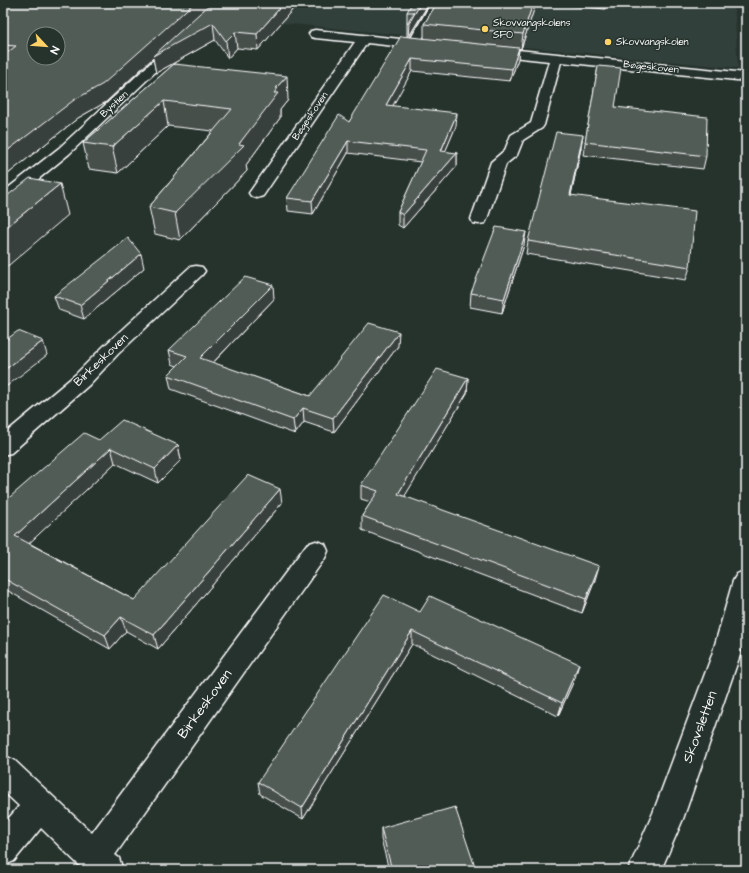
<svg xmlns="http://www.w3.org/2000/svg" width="749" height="873" font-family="'Architects Daughter',sans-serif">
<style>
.built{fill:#333f3a}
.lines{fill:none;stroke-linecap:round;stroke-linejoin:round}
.minor-casing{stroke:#fff;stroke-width:3}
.minor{fill:#26332d;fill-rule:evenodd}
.wall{fill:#464f4b;stroke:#fff}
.shaded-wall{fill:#39403d;stroke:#fff}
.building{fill:#515c57;stroke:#fff;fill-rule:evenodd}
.poi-dot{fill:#ffd166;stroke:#26332d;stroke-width:1.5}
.labels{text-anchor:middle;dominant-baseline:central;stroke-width:3;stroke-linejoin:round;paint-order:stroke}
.far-poi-label{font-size:10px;fill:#fff;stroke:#26332d;text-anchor:start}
.far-street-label{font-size:10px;fill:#fff;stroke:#26332d}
.street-label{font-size:12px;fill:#fff;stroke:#26332d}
.near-street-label{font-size:14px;fill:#fff;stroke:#26332d}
</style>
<rect width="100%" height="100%" fill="#26332d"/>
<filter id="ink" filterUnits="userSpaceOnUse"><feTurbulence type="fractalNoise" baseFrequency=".025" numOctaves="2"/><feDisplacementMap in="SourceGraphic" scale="8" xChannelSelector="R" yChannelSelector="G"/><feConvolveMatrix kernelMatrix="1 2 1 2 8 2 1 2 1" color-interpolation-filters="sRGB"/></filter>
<g filter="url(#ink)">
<path class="built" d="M236 3H734L738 68 222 17Z"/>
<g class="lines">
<g class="minor-casing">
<g id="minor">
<path d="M215 3H228L69 154 9 203 3 205V192L59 148Z"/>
<path d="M431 3H443L421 41 432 42 434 45 432 48H413L367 43 263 196 257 198 251 196 249 193 355 42 315 38 311 37 309 34 311 31 315 30 410 40Z"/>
<path d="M489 47 746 73V81L561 62 544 125 542 128 523 140 517 155 506 164 487 219 485 223 479 224 473 223 471 219 491 162 505 150 511 135 531 123 549 61 485 54 483 51 485 48Z"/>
<path d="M196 266 202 267 205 271 202 275 118 354 89 385 11 453 3 455V435L75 375 104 346 190 267Z"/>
<path d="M316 541 325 544 328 551 325 558 115 855 119 858 123 870H84L41 828 14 861 3 866V825L19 806 3 791V755L14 760 92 833 307 544Z"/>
<path d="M746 570V631L740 655 683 819 661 870H628L653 813 712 655 733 581 737 574Z"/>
</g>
</g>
<use href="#minor" class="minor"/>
</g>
<g class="wall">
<path d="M3 3H298L258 50 237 48 228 58 215 40 156 73 153 58 106 102 78 118 3 178Z"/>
<path d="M429 3 409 37 424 39V24L437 3H536L521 49H519L518 59 510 81 412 71 392 106 456 126 445 152 457 153V166L403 228 398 225V212L421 162 348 153 313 214 288 211 287 198 349 122 407 37V12Z"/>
<path d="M543 3H606L605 9Z"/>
<path d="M174 64 288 100 280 110V118L246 165 247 171 180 240 155 234 149 207 213 131 168 126 118 173 89 169 83 143Z"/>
<path d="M598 66 615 107 706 156 703 169 583 155Z"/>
<path d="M581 148 571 195 690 267 686 280 526 254 528 241Z"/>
<path d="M524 245 502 313 470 307 471 293Z"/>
<path d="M144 268 84 319 59 310 54 296Z"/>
<path d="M274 299 213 363 310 396 398 346 334 432 304 422 295 434 171 389 168 375 177 366 172 364 169 350Z"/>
<path d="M468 378 467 393 404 497 595 580 582 613 362 530V516L371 502 361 499V485Z"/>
<path d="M99 440 178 445 181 460 158 483 115 463 29 543 134 600 282 503 158 649 126 631 110 649 3 588V503Z"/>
<path d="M420 612 575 678 558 716 412 644 303 819 260 794 258 782Z"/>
<path d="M381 828 476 870H389L381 839Z"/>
</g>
<g class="shaded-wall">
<path d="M194 3H213V23L215 40 156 73 153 58 106 102 78 118 3 178V154Z"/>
<path d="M284 3H298L258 50 257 34Z"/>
<path d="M421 3H429L408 38 409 23Z"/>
<path d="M533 3H536L521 49 523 34Z"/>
<path d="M235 32 237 48 228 58 226 41Z"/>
<path d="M519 48 518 59 510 81 512 69Z"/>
<path d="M412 59V71L386 118V105Z"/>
<path d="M287 76 288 100 280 110V118L246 165 247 171 180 240 175 213 239 144 274 93 276 88Z"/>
<path d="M164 101 168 126 118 173 112 147Z"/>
<path d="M457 113 456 126 440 164 441 151Z"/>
<path d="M583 135 581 148 568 208 570 195Z"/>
<path d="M348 141V153L313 214 312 201Z"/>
<path d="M457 153V166L403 228V215Z"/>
<path d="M60 184 68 215 3 270V230Z"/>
<path d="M526 232 524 245 502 313 504 299Z"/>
<path d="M141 254 144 268 84 319 80 305Z"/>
<path d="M273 285 274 299 203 373 200 358Z"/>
<path d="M399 332 398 346 334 432 333 418Z"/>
<path d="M43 341 47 355 3 389V371Z"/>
<path d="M468 378 467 393 397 509 398 494Z"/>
<path d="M303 408 304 422 295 434 293 420Z"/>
<path d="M178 445 181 460 158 483 155 469Z"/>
<path d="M111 448 115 463 22 550 15 536Z"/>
<path d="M280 489 282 503 158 649 154 635Z"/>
<path d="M599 566 595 580 582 613 586 599Z"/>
<path d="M121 617 126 631 110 649 105 635Z"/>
<path d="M412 631V644L303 819 302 808Z"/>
<path d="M579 664 575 678 558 716 562 703Z"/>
</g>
<g class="building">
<path d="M3 3H194L103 84 74 100 3 154V56L16 46 3 45ZM34 34H58V58H34Z"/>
<path d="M211 3H284L257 34 235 32 226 41 213 23 153 56Z"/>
<path d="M412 3H421L409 23H407L414 12H407Z"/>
<path d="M437 3H533L523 34 424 24Z"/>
<path d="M401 36 519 48 512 69 412 59 386 105 457 113 441 151 457 153 403 215 398 212 426 150 348 141 312 201 287 198 339 115 349 122Z"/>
<path d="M174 64 287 76 276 88H278L274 93H278L239 144 244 145 175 213 149 207 232 109 164 101 112 147 83 143Z"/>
<path d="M598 66 621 68 615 107 707 117 706 156 585 142Z"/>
<path d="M556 132 583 135 570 195 695 211 690 267 528 241Z"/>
<path d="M30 178 60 184 3 230V199Z"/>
<path d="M496 227 526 232 504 299 471 293Z"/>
<path d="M128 238 141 254 80 305 54 296Z"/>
<path d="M245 277 273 285 200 358 310 396 369 323 399 332 333 418 303 408 293 420 168 375 187 356 169 350Z"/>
<path d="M18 331 43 341 3 371V342Z"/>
<path d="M437 369 468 378 398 494 599 566 586 599 362 516 378 491 361 485Z"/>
<path d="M122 420 178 445 155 469 111 448 15 536 134 600 248 475 280 489 154 635 121 617 105 635 3 578V503L84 433 99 440Z"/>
<path d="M384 595 420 612 430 596 579 664 562 703 412 631 302 808 258 782Z"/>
<path d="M455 807 476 870H392L381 828Z"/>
</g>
</g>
<g class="poi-dot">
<circle cx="485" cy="29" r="4"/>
<circle cx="608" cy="42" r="4"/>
</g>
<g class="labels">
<g class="far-poi-label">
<text x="493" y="23">Skovvangskolens<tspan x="493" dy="12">SFO</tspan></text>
<text x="616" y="42">Skovvangskolen</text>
</g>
<g class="far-street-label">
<text transform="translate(651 67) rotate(6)">Bøgeskoven</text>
<text transform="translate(114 104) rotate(-43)">Bystien</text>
<text transform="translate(310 116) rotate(-56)">Bøgeskoven</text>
</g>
<g class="street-label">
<text transform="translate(101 360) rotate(-44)">Birkeskoven</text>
</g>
<g class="near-street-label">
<text transform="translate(205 704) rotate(-54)">Birkeskoven</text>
<text transform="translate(700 727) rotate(-70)">Skovsletten</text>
</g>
</g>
<rect width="749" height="873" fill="none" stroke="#26332d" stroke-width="16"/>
<rect x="8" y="8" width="733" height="857" fill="none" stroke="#fff" stroke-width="1.5" filter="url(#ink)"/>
<g transform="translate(46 46) rotate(116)"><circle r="19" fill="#26332d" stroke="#7d8581"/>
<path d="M0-3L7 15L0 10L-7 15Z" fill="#ffd166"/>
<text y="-6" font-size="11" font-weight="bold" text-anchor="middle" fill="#ffffff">N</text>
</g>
</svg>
